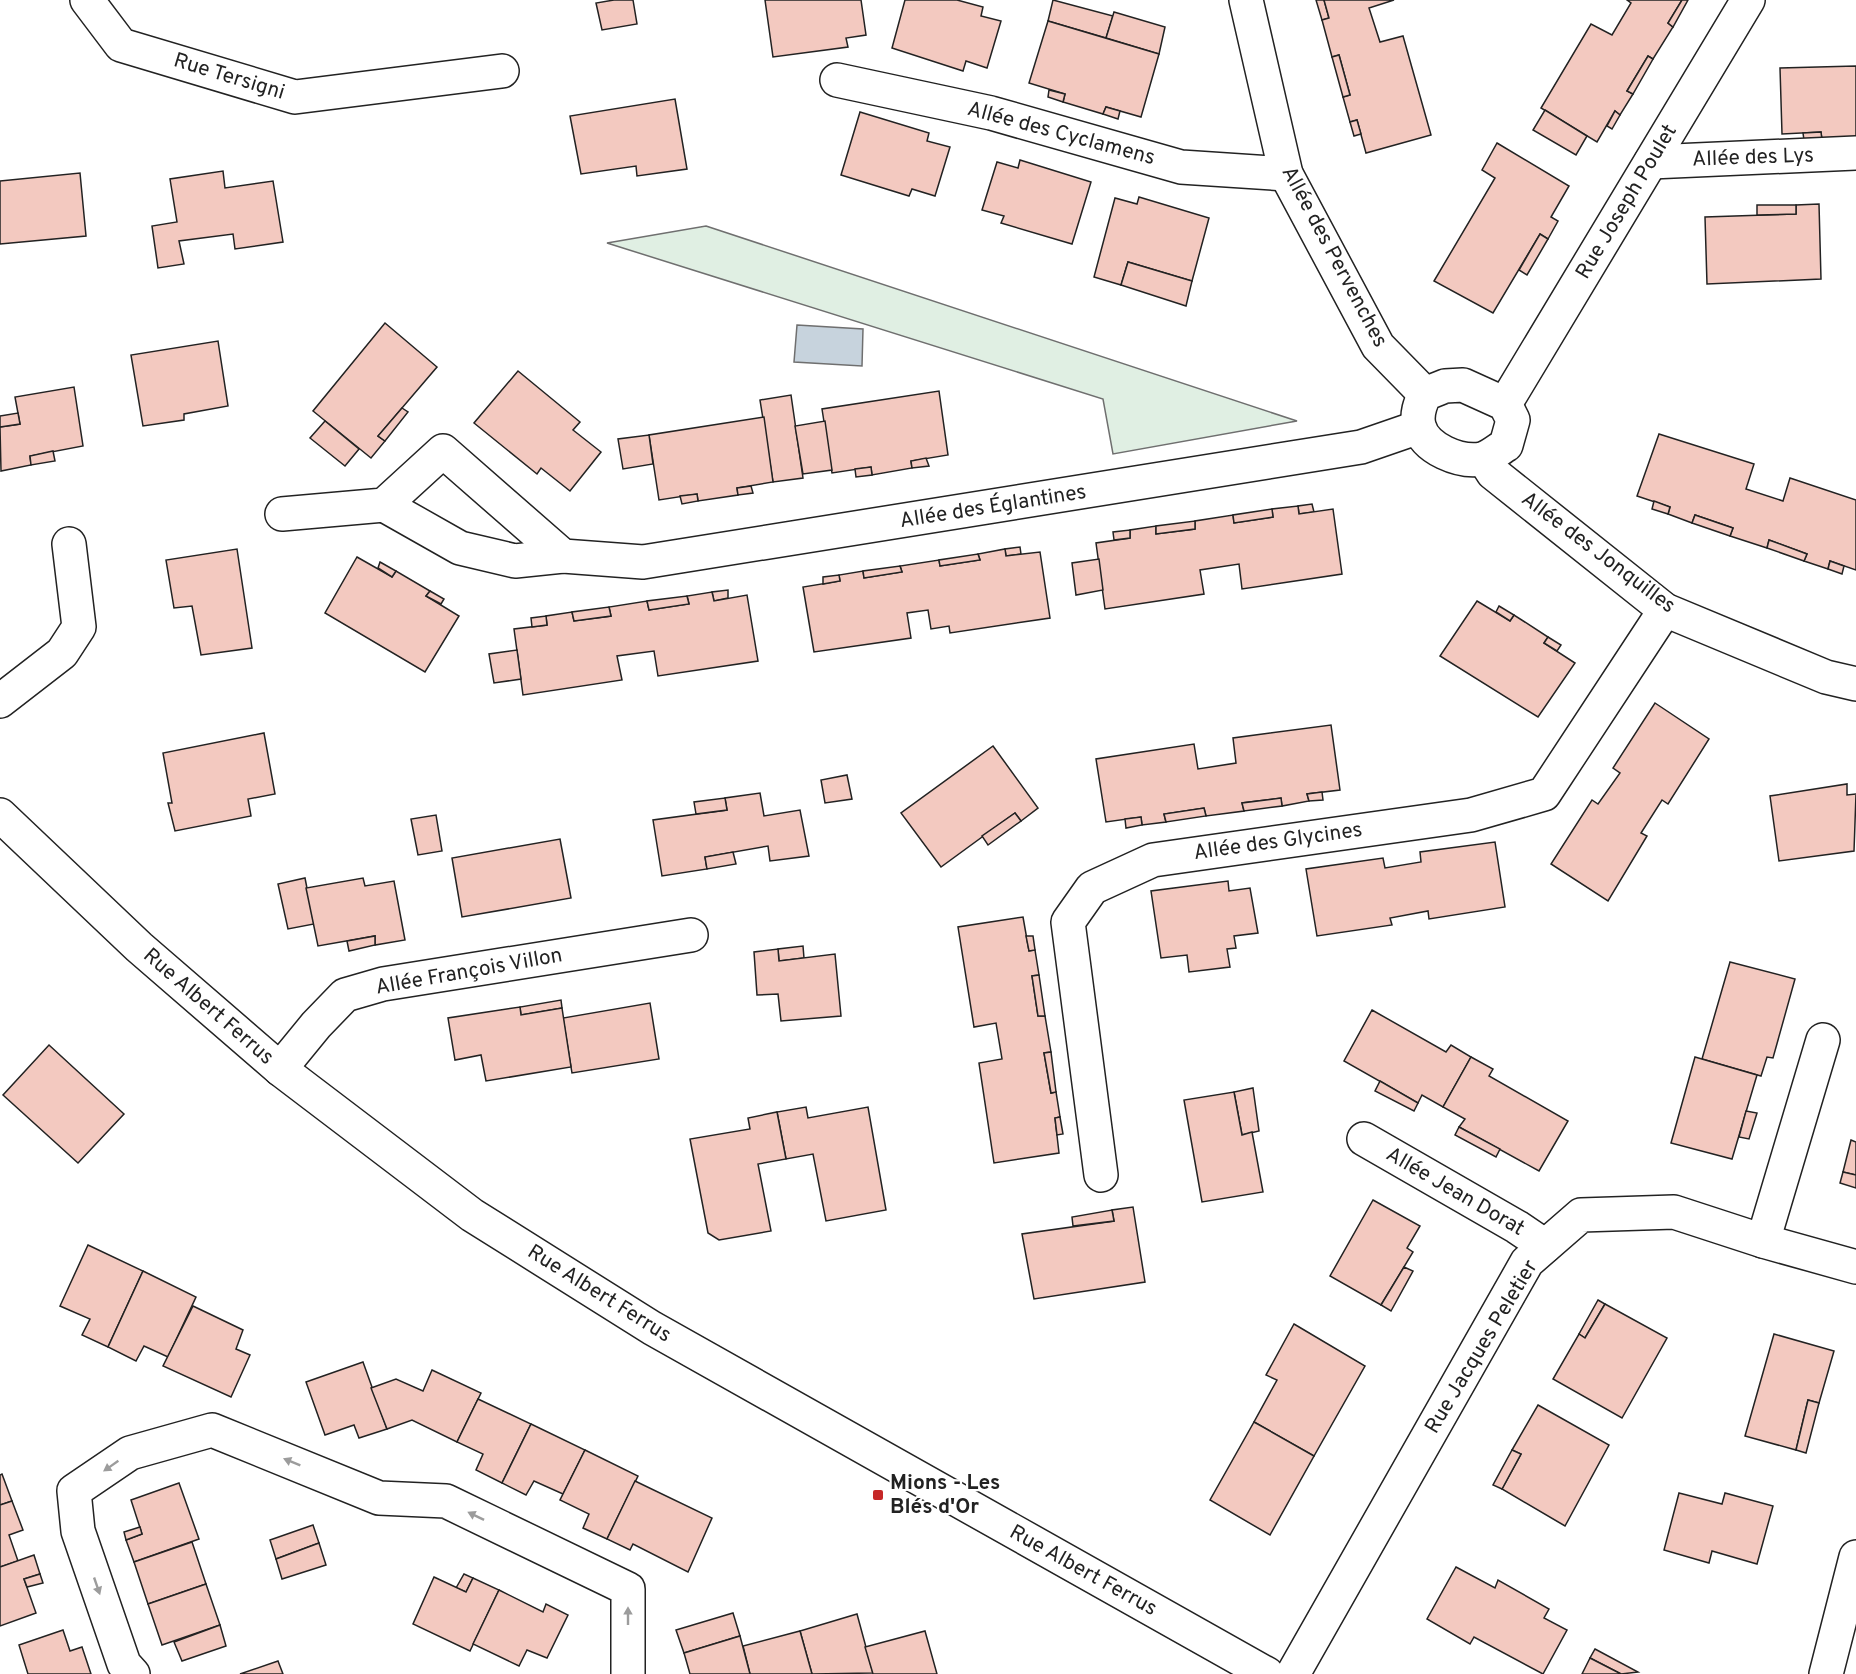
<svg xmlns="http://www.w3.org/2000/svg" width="1856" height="1674" font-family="Overpass,sans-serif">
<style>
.green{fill:#e0efe3;stroke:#6f6f6f;stroke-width:1.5}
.water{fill:#c7d3dd;stroke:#6f6f6f;stroke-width:1.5}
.building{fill:#f3c9c0;stroke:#222;stroke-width:1.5}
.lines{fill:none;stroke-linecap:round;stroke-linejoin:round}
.minor-casing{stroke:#222;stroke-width:36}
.minor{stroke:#fff;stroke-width:33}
.oneway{fill:#9c9c9c}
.poi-dot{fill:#c62828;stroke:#fff;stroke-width:2}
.labels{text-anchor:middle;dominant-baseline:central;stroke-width:4.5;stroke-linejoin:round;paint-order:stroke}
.street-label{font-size:21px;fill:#222;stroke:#fff}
.poi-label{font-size:21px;font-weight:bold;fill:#222;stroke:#fff;text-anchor:start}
</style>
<rect width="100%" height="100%" fill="#fff"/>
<path class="green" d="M706 226 1297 421 1113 454 1103 399 607 243Z"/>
<path class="water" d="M797 325 863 329 862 366 794 362Z"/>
<g class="building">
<path d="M614 0H633L637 24 602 30 596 3Z"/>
<path d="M765 0H861L866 35 846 38 848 47 773 57Z"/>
<path d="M905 0H957L983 7 981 16 1001 21 987 68 966 61 963 71 892 48Z"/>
<path d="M1053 0 1113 16 1106 38 1048 21Z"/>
<path d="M1316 0H1324L1329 18 1322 20Z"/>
<path d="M1324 0H1394L1369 8 1380 42 1403 36 1431 135 1366 153 1357 120 1350 122 1343 97 1350 95 1339 55 1332 57 1322 20 1329 18Z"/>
<path d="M1627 0H1682L1668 23 1673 27 1653 59 1648 56 1627 91 1633 94 1620 115 1615 111 1597 142 1541 108 1591 24 1612 35 1631 3Z"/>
<path d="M1682 0H1688L1673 27 1668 23Z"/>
<path d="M1114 12 1165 27 1159 54 1106 38Z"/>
<path d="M1048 21 1159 54 1141 117 1106 107 1103 114 1063 102 1065 94 1029 83Z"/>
<path d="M1339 55 1350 95 1343 97 1332 57Z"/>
<path d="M1648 56 1653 59 1633 94 1627 91Z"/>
<path d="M1856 66V140H1822L1821 132 1782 134 1780 68Z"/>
<path d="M1049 90 1065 94 1063 102 1048 97Z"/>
<path d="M675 99 687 169 637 176 636 166 581 174 570 116Z"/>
<path d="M1106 107 1120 111 1118 119 1103 114Z"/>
<path d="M1545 110 1587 136 1576 155 1533 130Z"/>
<path d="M1615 111 1620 115 1612 129 1607 126Z"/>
<path d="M860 112 929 133 927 141 950 147 935 196 912 189 909 196 841 175Z"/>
<path d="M1357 120 1361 134 1354 136 1350 122Z"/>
<path d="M1821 132 1822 140H1804L1803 133Z"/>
<path d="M1497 143 1569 186 1551 217 1558 221 1548 239 1540 234 1493 313 1434 281 1495 178 1482 170Z"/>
<path d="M1020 160 1091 182 1072 244 1001 223 1004 216 982 210 997 162 1018 168Z"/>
<path d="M223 171 225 188 273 181 283 242 235 249 233 234 179 241 184 264 158 268 152 226 177 222 170 179Z"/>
<path d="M80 173 86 236 0 244V181Z"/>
<path d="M1139 197 1209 218 1192 281 1128 262 1121 285 1094 277 1115 198 1137 204Z"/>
<path d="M1819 204 1821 279 1707 284 1705 217 1796 214V205Z"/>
<path d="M1757 205H1796V214L1757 215Z"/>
<path d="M1540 234 1548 239 1527 275 1519 270Z"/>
<path d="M1128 262 1192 281 1186 306 1121 285Z"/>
<path d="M385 323 437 367 378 436 385 441 371 458 313 411Z"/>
<path d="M218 341 228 406 184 414V420L143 426 131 355Z"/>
<path d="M518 371 580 422 573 430 601 452 570 491 541 468 537 474 474 423Z"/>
<path d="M74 387 83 446 30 456 31 465 1 471 0 427 20 424 15 397Z"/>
<path d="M939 391 948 455 911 461 912 468 872 475 871 467 832 473 822 409Z"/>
<path d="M791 395 803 478 773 482 760 400Z"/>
<path d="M402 408 408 412 385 441 378 436Z"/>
<path d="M18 413 20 424 0 427V416Z"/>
<path d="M764 417 773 482 737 488 738 495 698 501 697 494 659 500 649 435Z"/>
<path d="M325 421 359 449 345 466 310 438Z"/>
<path d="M825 421 832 470 803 474 795 426Z"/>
<path d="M1659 434 1754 464 1746 489 1783 501 1790 478 1856 500V570L1830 561 1828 569 1804 561 1807 554 1769 540 1767 548 1730 536 1733 528 1695 515 1692 523 1668 514 1670 507 1637 496Z"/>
<path d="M649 435 653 464 623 469 618 439Z"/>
<path d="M53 451 55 461 31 465 30 456Z"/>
<path d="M926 458 929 466 912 468 911 461Z"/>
<path d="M871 467 872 475 856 477 855 469Z"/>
<path d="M751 486 753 493 738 495 737 488Z"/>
<path d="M697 494 698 501 682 504 680 496Z"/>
<path d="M1654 501 1670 507 1668 514 1652 509Z"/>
<path d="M1312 504 1314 512 1299 514 1298 506Z"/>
<path d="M1298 506 1299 514 1333 509 1342 574 1242 589 1239 564 1200 570 1204 594 1105 609 1096 543 1130 538V530L1156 526V534L1195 529V521L1233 515 1234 523 1273 517 1272 509Z"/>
<path d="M1272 509 1273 517 1234 523 1233 515Z"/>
<path d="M1695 515 1733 528 1730 536 1692 523Z"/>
<path d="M1195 521V529L1156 534V526Z"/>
<path d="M1130 530V538L1114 540 1113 532Z"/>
<path d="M1769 540 1807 554 1804 561 1767 548Z"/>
<path d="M1020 547 1021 554 1006 556 1005 549Z"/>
<path d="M237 549 252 648 201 655 192 606 174 608 166 560Z"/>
<path d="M1005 549 1006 556 1040 552 1050 618 950 633 949 626 931 629 928 610 907 613 911 638 814 652 803 587 840 581 839 575 863 571 864 578 902 572 900 566 939 560 940 566 980 560 978 554Z"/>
<path d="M978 554 980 560 940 566 939 560Z"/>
<path d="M357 557 392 577 396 571 430 591 426 596 459 616 425 672 325 613Z"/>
<path d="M1099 559 1103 590 1076 595 1072 563Z"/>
<path d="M1830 561 1844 566 1842 574 1828 569Z"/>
<path d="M380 562 396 571 392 577 378 568Z"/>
<path d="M900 566 902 572 864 578 863 571Z"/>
<path d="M839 575 840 581 823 584V577Z"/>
<path d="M728 590V598L714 601 712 592Z"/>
<path d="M430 591 444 599 441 604 426 596Z"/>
<path d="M712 592 714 601 747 595 758 661 658 676 654 651 617 656 622 680 523 695 514 629 547 625 546 616 572 612 574 621 611 616 609 607 647 601 649 610 689 604 687 596Z"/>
<path d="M687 596 689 604 649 610 647 601Z"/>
<path d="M1477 601 1510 621 1514 615 1548 637 1544 643 1575 663 1538 717 1440 656Z"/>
<path d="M1499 606 1514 615 1510 621 1496 612Z"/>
<path d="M609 607 611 616 574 621 572 612Z"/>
<path d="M546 616 547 625 532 627 531 618Z"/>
<path d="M1548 637 1561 645 1557 651 1544 643Z"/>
<path d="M517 650 521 679 494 683 489 654Z"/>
<path d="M1655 703 1709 739 1668 804 1662 800 1641 833 1647 836 1608 901 1551 864 1592 800 1598 804 1620 773 1613 768Z"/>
<path d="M1331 725 1340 790 1307 794 1309 801 1282 806 1281 798 1242 803 1244 811 1206 816 1204 808 1164 814 1166 822 1142 825 1141 817 1106 822 1096 759 1194 744 1198 769 1236 763 1233 738Z"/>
<path d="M264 733 275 794 248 799 251 816 175 831 168 803H172L163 753Z"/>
<path d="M993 746 1038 808 1021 821 1015 813 941 867 901 813Z"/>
<path d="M847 775 852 799 825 803 821 780Z"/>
<path d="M1847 784V795L1856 794 1854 851 1779 861 1770 796Z"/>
<path d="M1322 792 1323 800 1309 801 1307 794Z"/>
<path d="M760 793 764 816 800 810 809 856 770 861 768 846 705 857 707 869 662 876 653 820 727 810 725 798Z"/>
<path d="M725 798 727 810 696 814 694 802Z"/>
<path d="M1281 798 1282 806 1244 811 1242 803Z"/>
<path d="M1204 808 1206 816 1166 822 1164 814Z"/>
<path d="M1015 813 1021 821 988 845 982 836Z"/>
<path d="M436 815 442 851 418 855 411 819Z"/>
<path d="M1141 817 1142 825 1126 828 1125 819Z"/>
<path d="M560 839 571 898 462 917 452 858Z"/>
<path d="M1495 842 1505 907 1429 919 1428 911 1390 918 1392 925 1317 936 1306 869 1383 858 1385 868 1421 862 1420 852Z"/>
<path d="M733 852 736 864 707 869 705 857Z"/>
<path d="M305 878 314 924 288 929 278 884Z"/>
<path d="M363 878 365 886 394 881 405 940 375 945V936L318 946 306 888Z"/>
<path d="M1228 881 1229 891 1250 888 1258 933 1234 936 1236 948 1227 949 1230 967 1189 972 1187 955 1161 958 1151 891Z"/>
<path d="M1023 917 1029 951 1035 950 1039 975 1032 976 1038 1016H1045L1051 1052 1044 1053 1051 1093 1056 1092 1060 1117 1055 1118 1059 1153 994 1163 979 1063 1002 1059 996 1023 974 1027 958 927Z"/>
<path d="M375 936V945L349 951 347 941Z"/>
<path d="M1026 936H1033L1035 950 1029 951Z"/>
<path d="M803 946 804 958 779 961 778 949Z"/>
<path d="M778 949 779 961 835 954 841 1016 781 1021 778 994 757 995 754 952Z"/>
<path d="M1730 962 1795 979 1773 1058 1767 1057 1761 1076 1702 1059Z"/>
<path d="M1039 975 1045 1016H1038L1032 976Z"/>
<path d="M561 1000 562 1008 521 1015 520 1007Z"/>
<path d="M650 1003 659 1059 572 1073 563 1018Z"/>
<path d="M520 1007 521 1015 562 1008 571 1067 486 1081 481 1055 455 1060 448 1018Z"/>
<path d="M1372 1010 1446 1052 1451 1045 1471 1057 1443 1107 1422 1095 1418 1103 1344 1061Z"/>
<path d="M49 1045 124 1114 78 1163 3 1095Z"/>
<path d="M1051 1052 1056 1092 1051 1093 1044 1053Z"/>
<path d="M1471 1057 1493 1069 1489 1076 1568 1121 1539 1171 1459 1127 1465 1119 1443 1107Z"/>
<path d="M1695 1057 1757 1075 1732 1159 1671 1143Z"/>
<path d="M1380 1081 1418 1103 1414 1111 1375 1091Z"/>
<path d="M1253 1088 1259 1131 1242 1135 1234 1092Z"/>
<path d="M1234 1092 1242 1135 1252 1132 1263 1192 1202 1202 1184 1100Z"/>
<path d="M806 1107 808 1118 868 1107 886 1210 826 1221 813 1154 786 1159 777 1112Z"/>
<path d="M1746 1111 1757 1113 1749 1139 1739 1137Z"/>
<path d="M777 1112 786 1159 758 1164 771 1231 719 1240 708 1233 690 1139 750 1129 748 1118Z"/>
<path d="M1060 1117 1063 1134 1057 1135 1055 1118Z"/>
<path d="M1459 1127 1500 1149 1496 1157 1455 1135Z"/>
<path d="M1851 1140 1856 1142V1175L1843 1172Z"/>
<path d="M1843 1172 1856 1175V1188L1840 1183Z"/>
<path d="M1373 1200 1420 1226 1407 1248 1413 1252 1381 1305 1330 1276Z"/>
<path d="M1133 1207 1145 1282 1034 1299 1022 1234 1114 1221 1112 1210Z"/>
<path d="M1112 1210 1114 1221 1073 1226 1072 1217Z"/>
<path d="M88 1245 143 1271 108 1347 82 1335 90 1319 60 1306Z"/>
<path d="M1404 1267 1413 1271 1391 1311 1381 1305Z"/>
<path d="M143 1271 196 1297 168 1357 144 1346 136 1361 108 1347Z"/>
<path d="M1598 1300 1605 1304 1585 1338 1579 1334Z"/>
<path d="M1605 1304 1667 1338 1622 1418 1553 1379 1579 1334 1585 1338Z"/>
<path d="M193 1306 243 1330 236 1349 250 1355 231 1397 163 1366Z"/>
<path d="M1294 1324 1365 1366 1314 1456 1254 1422 1277 1380 1266 1375Z"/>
<path d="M1774 1334 1834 1351 1819 1403 1808 1400 1796 1450 1745 1436Z"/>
<path d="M363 1362 387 1429 359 1438 354 1425 325 1435 306 1382Z"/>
<path d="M432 1370 481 1393 457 1442 412 1420 387 1429 371 1388 396 1379 423 1391Z"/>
<path d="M478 1399 531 1424 502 1483 476 1470 483 1454 457 1442Z"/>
<path d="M1808 1400 1819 1403 1806 1453 1796 1450Z"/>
<path d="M1538 1405 1609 1445 1565 1526 1502 1489 1521 1454 1512 1450Z"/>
<path d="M1254 1422 1314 1456 1270 1535 1210 1500Z"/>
<path d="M531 1424 585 1450 563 1494 534 1481 526 1495 502 1483Z"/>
<path d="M585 1450 638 1476 607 1539 583 1528 589 1514 560 1500Z"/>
<path d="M1512 1450 1521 1454 1502 1489 1493 1485Z"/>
<path d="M2 1474 12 1501 0 1505V1475Z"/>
<path d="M635 1481 712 1518 688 1572 633 1544 630 1550 607 1539Z"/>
<path d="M179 1483 199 1539 134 1562 126 1540 142 1534 131 1500Z"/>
<path d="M1679 1493 1722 1504 1725 1493 1773 1506 1757 1564 1712 1551 1709 1563 1664 1550Z"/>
<path d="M12 1501 23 1530 9 1535 18 1561 0 1567V1505Z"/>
<path d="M313 1525 319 1543 276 1559 270 1540Z"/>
<path d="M140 1527 142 1534 126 1540 124 1532Z"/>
<path d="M192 1542 206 1584 148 1604 134 1562Z"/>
<path d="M319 1543 326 1565 282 1579 276 1559Z"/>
<path d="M34 1555 40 1574 24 1579 36 1613 0 1626V1567Z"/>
<path d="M1456 1567 1495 1588 1498 1580 1549 1609 1544 1618 1567 1630 1543 1674 1474 1637 1470 1644 1427 1619Z"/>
<path d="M40 1574 43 1583 27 1587 24 1579Z"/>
<path d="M464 1574 473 1578 466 1592 456 1588Z"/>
<path d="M434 1577 466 1592 473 1578 499 1590 470 1651 413 1624Z"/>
<path d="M206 1584 220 1625 162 1645 148 1604Z"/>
<path d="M499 1590 543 1612 546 1604 568 1615 547 1658 527 1650 519 1666 473 1644Z"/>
<path d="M733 1613 740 1636 684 1653 676 1630Z"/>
<path d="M857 1614 873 1673 812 1674 800 1631Z"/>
<path d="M220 1625 226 1646 182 1661 174 1642Z"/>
<path d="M63 1630 70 1651 82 1647 91 1674H28L19 1645Z"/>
<path d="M800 1631 812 1674H750L743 1646Z"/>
<path d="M925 1631 937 1674H873L865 1647Z"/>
<path d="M740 1636 750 1674H690L684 1653Z"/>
<path d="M1595 1649 1638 1672 1621 1674 1590 1658Z"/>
<path d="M1590 1658 1621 1674H1582Z"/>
<path d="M278 1661 283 1674H240Z"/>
</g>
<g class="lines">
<g class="minor-casing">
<g id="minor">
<path d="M87 0 121 45 295 97 502 71"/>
<path d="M1246 0 1286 174 1378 346 1425 394"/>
<path d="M837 80 991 113 1181 167 1286 174"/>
<path d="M1651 162 1856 153"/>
<path d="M1463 385 1505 404 1513 420 1506 445C1499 449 1490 457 1482 459 1460 463 1425 449 1419 426 1416 414 1420 404 1425 394L1445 386Z"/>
<path d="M1505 404 1748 0"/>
<path d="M1484 459 1493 473 1665 610 1826 677 1856 684"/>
<path d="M384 505 460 548 515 561 563 556"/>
<path d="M282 514 384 505 443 451 563 556 643 562 1361 447 1419 427"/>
<path d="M0 701 62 653 79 627 69 544"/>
<path d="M0 815 139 947 280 1069 472 1215 652 1328 1267 1674"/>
<path d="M280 1069 316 1025 345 995 383 984 691 935"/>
<path d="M1364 1139 1517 1227 1545 1246"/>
<path d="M1101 1175 1068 922 1092 888 1153 860 1471 815 1544 794 1665 610"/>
<path d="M1763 1241 1823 1040"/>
<path d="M133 1674 124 1664 78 1531 74 1491 130 1453 212 1430 379 1498 446 1501 628 1589V1674"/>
<path d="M1293 1674 1527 1262 1581 1215 1674 1212 1763 1241 1856 1267"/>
<path d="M1826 1674 1856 1557"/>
</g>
</g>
<use href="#minor" class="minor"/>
</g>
<defs><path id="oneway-solid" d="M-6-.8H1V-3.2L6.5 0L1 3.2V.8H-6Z" transform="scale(1.5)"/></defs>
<g class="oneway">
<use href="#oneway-solid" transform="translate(292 1462) rotate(-158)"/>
<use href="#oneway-solid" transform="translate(111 1466) rotate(145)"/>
<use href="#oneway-solid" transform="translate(476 1516) rotate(-154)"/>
<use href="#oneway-solid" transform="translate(97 1586) rotate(71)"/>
<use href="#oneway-solid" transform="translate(628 1616) rotate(-90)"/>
</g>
<rect class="poi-dot" x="872" y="1489" width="12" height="12" rx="3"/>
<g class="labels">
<g class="street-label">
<text transform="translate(229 77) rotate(17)">Rue Tersigni</text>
<text transform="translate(1061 134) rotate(15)">Allée des Cyclamens</text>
<text transform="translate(1753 158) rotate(-2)">Allée des Lys</text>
<text transform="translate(1627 202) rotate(-59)">Rue Joseph Poulet</text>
<text transform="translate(1334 257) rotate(62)">Allée des Pervenches</text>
<text transform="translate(993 507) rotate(-9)">Allée des Églantines</text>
<text transform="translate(1598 553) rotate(37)">Allée des Jonquilles</text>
<text transform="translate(1278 842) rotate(-8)">Allée des Glycines</text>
<text transform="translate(469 972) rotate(-10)">Allée François Villon</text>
<text transform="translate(208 1007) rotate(41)">Rue Albert Ferrus</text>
<text transform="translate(1455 1192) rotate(30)">Allée Jean Dorat</text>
<text transform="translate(599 1294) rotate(32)">Rue Albert Ferrus</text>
<text transform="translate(1482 1347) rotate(-59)">Rue Jacques Peletier</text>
<text transform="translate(1083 1571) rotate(29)">Rue Albert Ferrus</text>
</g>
<g class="poi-label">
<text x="890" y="1483">Mions - Les<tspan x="890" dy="24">Blés d'Or</tspan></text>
</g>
</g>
</svg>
